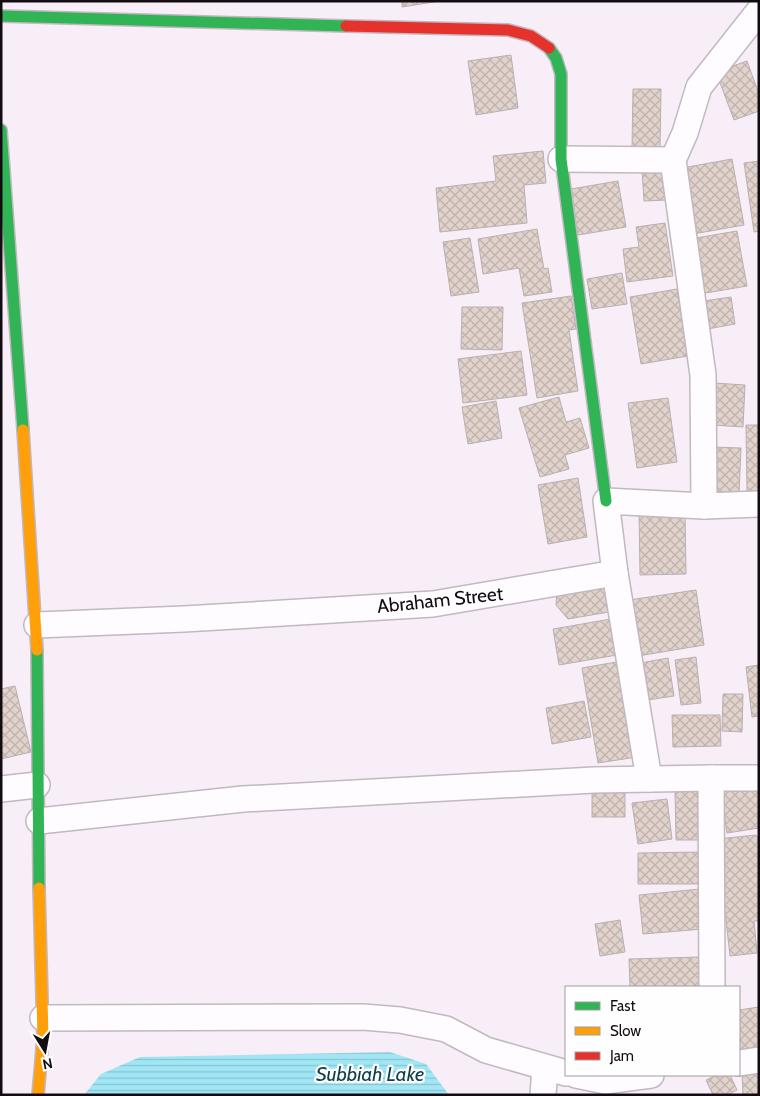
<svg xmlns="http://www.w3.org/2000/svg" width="760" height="1096" font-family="Cabin,sans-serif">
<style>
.water{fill:url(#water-rules)}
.building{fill:url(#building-cross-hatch);stroke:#b9b0b0}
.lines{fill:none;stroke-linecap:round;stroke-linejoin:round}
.street-casing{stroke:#c1b8c0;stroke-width:28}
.fast-casing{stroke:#c1b8c0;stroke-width:14}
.slow-casing{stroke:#c1b8c0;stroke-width:14}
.jam-casing{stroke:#c1b8c0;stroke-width:14}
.street{stroke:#fefcfe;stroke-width:25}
.fast{stroke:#30b455;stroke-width:11}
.slow{stroke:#ff9f0a;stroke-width:11}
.jam{stroke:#e5322d;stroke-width:11}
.labels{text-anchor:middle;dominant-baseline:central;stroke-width:4.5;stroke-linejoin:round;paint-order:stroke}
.street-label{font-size:19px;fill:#140c13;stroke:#fefefe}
.water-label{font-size:20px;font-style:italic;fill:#104048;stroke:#fefefe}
</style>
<defs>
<pattern id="water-rules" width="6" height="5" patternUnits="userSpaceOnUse" patternTransform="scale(1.25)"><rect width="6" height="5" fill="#a0e6f5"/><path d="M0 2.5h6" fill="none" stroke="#89c4d1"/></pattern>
<pattern id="building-cross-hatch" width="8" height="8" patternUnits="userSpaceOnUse" patternTransform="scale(1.25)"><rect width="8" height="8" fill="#e1d2cb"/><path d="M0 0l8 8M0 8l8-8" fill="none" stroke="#c0b3ad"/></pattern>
</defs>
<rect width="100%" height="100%" fill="#f8eef8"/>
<path class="water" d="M390 1052 426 1064 449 1095H84L101 1074 140 1057Z"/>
<g class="building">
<path d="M402 1H440L402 7Z"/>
<path d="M511 55 518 108 476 115 468 61Z"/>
<path d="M747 61 759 94V111L734 120 716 72Z"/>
<path d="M633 89H661L660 149 632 148Z"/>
<path d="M543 151 546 183 524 185 527 223 440 232 436 188 496 181 493 156Z"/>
<path d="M732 159 744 225 693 234 682 168Z"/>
<path d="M759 161V231L754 232 744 163Z"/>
<path d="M665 169 667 200 644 201 642 170Z"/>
<path d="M618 181 626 227 578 235 571 189Z"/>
<path d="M665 223 673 276 627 282 623 249 639 247 636 227Z"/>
<path d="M537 229 544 269 548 268 552 292 524 296 519 268 483 274 478 239Z"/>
<path d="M737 231 747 286 700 294 690 239Z"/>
<path d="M470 238 479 292 451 296 443 242Z"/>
<path d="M622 273 627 304 592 309 587 279Z"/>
<path d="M677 289 688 356 641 364 630 297Z"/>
<path d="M571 296 576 329 569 330 578 391 537 398 522 303Z"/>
<path d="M731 297 735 324 702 330 697 302Z"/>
<path d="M462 307H503L502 350 461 349Z"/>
<path d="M521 351 527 395 463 403 458 359Z"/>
<path d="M714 383 745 385 743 427 713 425Z"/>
<path d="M559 397 566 422 580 418 589 448 565 455 569 469 540 477 519 408Z"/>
<path d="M668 398 677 462 637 468 628 403Z"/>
<path d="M496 401 502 438 468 444 462 407Z"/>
<path d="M746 425H759V491H747Z"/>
<path d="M711 447 741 448 739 494 709 493Z"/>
<path d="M578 478 587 537 548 544 538 485Z"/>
<path d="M685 508 686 574 640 575 639 509Z"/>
<path d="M603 584 609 612 568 619 556 605 557 590Z"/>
<path d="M696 590 704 645 638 656 629 600Z"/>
<path d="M611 619 617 655 559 665 553 629Z"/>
<path d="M696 657 701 703 681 705 675 660Z"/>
<path d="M668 658 674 696 641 701 635 664Z"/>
<path d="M622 661 637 757 598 763 582 668Z"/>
<path d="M759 665V716L752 717 746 667Z"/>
<path d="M15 686 31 752 1 759V689Z"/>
<path d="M723 694H743L742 732 722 731Z"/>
<path d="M584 701 591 737 552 744 546 708Z"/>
<path d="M672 715H720L721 746 673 747Z"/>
<path d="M759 786V828L727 833 721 792Z"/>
<path d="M675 789H704V840H676Z"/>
<rect x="592" y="791" width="33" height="26"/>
<path d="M667 799 672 839 638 844 632 803Z"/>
<path d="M756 835 759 842V921H754L757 953 730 956 717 839Z"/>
<path d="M702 852V884H638V853Z"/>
<path d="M700 889 703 929 643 934 639 895Z"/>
<path d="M620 920 625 952 600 956 595 924Z"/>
<path d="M699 957 700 987H630L629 959Z"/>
<path d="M759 1007V1052L739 1055V1010Z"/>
<path d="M759 1068V1095H743L742 1069Z"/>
<path d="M717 1075H730L737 1090 727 1095H713L706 1080Z"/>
</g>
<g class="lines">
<g class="street-casing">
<g id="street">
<path d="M561 159 673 160"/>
<path d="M704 506 703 375 673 160 685 133 699 87 759 11"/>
<path d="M615 573 649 779"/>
<path d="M37 625 184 619 433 604 615 573 606 501 704 506 759 504"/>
<path d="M711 778H759"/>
<path d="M1 789 37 785"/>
<path d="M39 821 243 799 594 780 711 778 712 987"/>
<path d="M43 1018 363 1017 400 1020 446 1029 486 1050 566 1073"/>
<path d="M739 1063 759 1060"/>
<path d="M576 1075 605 1081 651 1075"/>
<path d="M543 1095 545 1068"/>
</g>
</g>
<g class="fast-casing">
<g id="fast">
<path d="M1 16 346 26"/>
<path d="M549 48 556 58 561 74V159L606 501"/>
<path d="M1 130 23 430"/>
<path d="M37 650 39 888"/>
</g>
</g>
<g class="slow-casing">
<g id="slow">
<path d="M23 430 37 650"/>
<path d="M38 1095 43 1037 39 888"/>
</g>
</g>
<g class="jam-casing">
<path id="jam" d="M346 26 508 30 531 36 549 48"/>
</g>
<use href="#street" class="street"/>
<use href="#fast" class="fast"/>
<use href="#slow" class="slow"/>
<use href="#jam" class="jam"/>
</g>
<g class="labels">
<g class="street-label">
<text transform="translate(440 600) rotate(-6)">Abraham Street</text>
</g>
<g class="water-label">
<text x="370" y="1074">Subbiah Lake</text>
</g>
</g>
<rect width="760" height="1096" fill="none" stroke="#140c13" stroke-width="5"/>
<rect x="565" y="986" width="175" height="90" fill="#fefefe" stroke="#a09da0"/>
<rect x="575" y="1002" width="25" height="8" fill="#30b455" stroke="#a09da0"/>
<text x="610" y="1011" font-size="15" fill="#140c13">Fast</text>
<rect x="575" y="1027" width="25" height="8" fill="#ff9f0a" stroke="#a09da0"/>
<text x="610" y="1036" font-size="15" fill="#140c13">Slow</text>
<rect x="575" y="1052" width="25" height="8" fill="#e5322d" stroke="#a09da0"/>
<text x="610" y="1061" font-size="15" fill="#140c13">Jam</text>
<g transform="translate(45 1051) rotate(169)" stroke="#fefefe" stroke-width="4" paint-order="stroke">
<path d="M0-4L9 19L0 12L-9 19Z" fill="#140c13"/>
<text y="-8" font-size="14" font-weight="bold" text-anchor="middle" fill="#140c13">N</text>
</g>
</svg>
